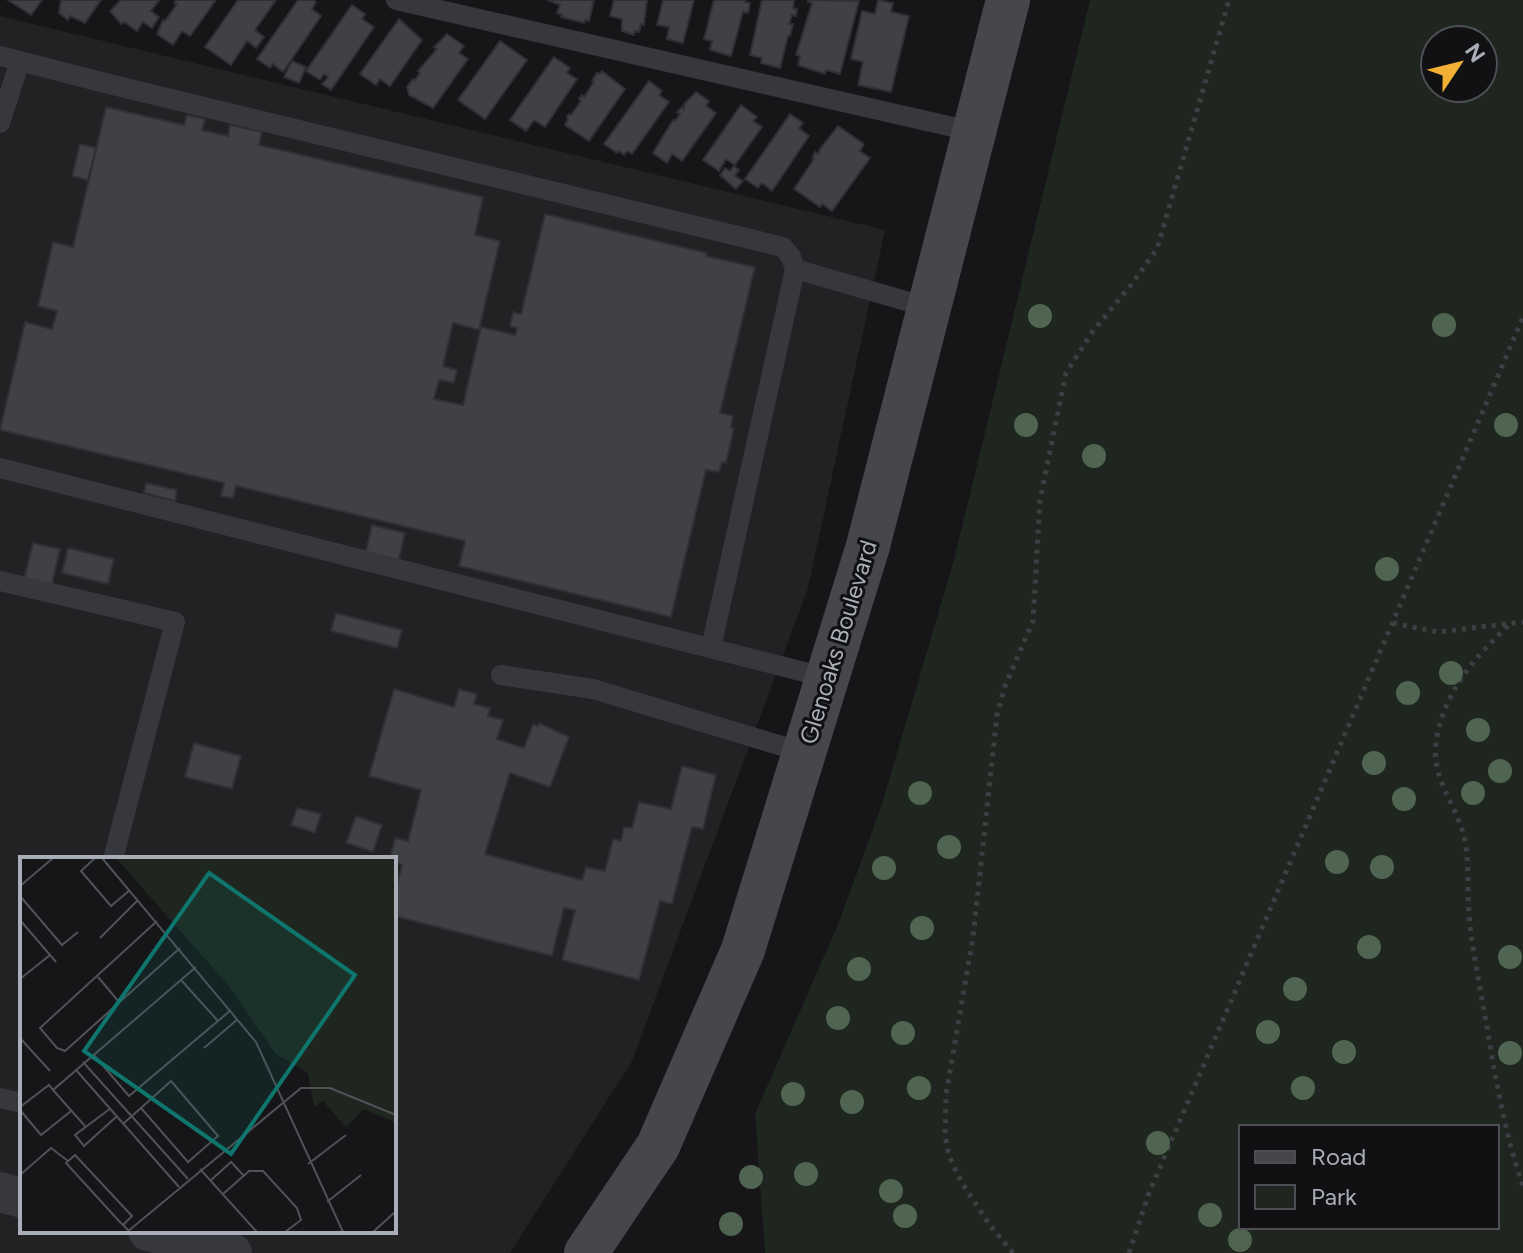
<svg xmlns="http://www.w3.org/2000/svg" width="1523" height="1253" font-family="Figtree,sans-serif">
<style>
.built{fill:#222225;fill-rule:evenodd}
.green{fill:#1e261f;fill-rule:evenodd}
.building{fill:#404145;stroke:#303034;stroke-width:2}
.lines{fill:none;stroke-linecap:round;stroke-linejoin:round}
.path{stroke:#3d3f44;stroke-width:5;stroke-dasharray:4 6;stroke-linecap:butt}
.lane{stroke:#37383d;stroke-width:20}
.street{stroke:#37383d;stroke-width:40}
.secondary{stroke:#45474d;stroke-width:44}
.tree{fill:#506452}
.labels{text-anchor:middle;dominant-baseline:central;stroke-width:6;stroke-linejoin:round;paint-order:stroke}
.street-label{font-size:24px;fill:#a8adb8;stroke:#111113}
.inset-road{fill:none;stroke:#505258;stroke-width:2}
.view{fill:#0f766e;fill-opacity:0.15;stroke:#0f766e;stroke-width:4}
.inset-edge{fill:none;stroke:#a8adb8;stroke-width:4}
</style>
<rect width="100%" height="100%" fill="#161618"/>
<path class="built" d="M0 16 885 230 808 588 632 1061 510 1253H0ZM22 859H394V1231H22Z"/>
<path class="green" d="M1090 0H1523V1253H765L755 1114 839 922 882 804 954 560ZM1483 40V88H1435V40ZM1497 1127V1227H1241V1127Z"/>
<g class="building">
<path d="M8 0H42L31 15Z"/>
<path d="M61 0H101L85 23 70 16 68 20 59 13Z"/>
<path d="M121 0H159L151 11 159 17 152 28 143 22 137 31 124 22 121 24 110 11Z"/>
<path d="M176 0H216L190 36 182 31 173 45 157 34 163 20 165 21 177 4 174 3Z"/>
<path d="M238 0H276L255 30 264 37 256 48 247 41 231 65 205 47Z"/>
<path d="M298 0H313L316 2 312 9 321 16 283 72 273 64 270 68 257 59Z"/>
<path d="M548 0H594L589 21 585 20 584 23 561 17 562 15 557 13 560 5Z"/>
<path d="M614 0H647L644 25 641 24 639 32 635 31 634 35 622 31V19L610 16Z"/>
<path d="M663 0H694L683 43 667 39 669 27 657 25Z"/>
<path d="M714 0H746L745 2 750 3 748 13 743 12 731 56 710 50 712 41 704 39Z"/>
<path d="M762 0H794L793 8 797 9 796 16 792 15 789 24H793L790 36H788L780 68 761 63 762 58 750 55Z"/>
<path d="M808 0 859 1 840 74 826 70 825 74 798 65 800 56 796 55 812 3 808 2Z"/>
<path d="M878 0 893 3 891 12 909 16 891 92 858 85 863 62 851 59 862 11 875 14Z"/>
<path d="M352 5 365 14 362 19 374 27 331 90 322 84 328 77 324 74 320 80 306 71Z"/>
<path d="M399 19 422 40 390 86 380 79 376 85 360 74Z"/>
<path d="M447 34 464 46 459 53 468 59 433 108 409 95 407 87 413 79 415 80 420 73 418 71 437 49 434 47Z"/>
<path d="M500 41 527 60 485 119 458 100Z"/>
<path d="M554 57 570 68 567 73 577 79 545 127 534 120 526 131 510 120Z"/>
<path d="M292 61 306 67 299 83 284 77Z"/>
<path d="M602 71 625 89 589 141 565 125 568 119 567 117 569 114 571 115 581 101 579 99 582 95 584 97 594 82 592 81 597 73 600 74Z"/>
<path d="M649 81 662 91 659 95 669 102 632 154 627 151 624 155 619 151 617 153 604 144Z"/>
<path d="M696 92 709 101 706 106 716 113 682 161 672 154 667 163 653 153 673 120 675 121 680 114 677 112 682 107 684 109V104Z"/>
<path d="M741 105 757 117 753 121 762 127 735 165 726 159 719 171 703 160Z"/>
<path d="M106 107 184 125 187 115 205 119 202 130 228 136 230 125 262 132 259 145 483 197 475 235 500 241 479 330 453 323 443 366 457 370 454 383 439 380 434 399 463 405 481 327 515 335 517 328 510 326 513 312 521 314 545 214 707 253 706 256 755 267 720 413 733 416 731 427 734 428 726 463 722 462 719 472 706 470 671 617 459 566 465 541 236 486 233 498 221 496 224 483 0 430 25 322 52 329 57 311 38 306 53 242 73 247Z"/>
<path d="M790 114 803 123 799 128 809 136 772 191 762 183 758 188 745 179Z"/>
<path d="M838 126 864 144 860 151 870 158 832 211 822 204 820 207 794 189 814 159 812 158 815 152 818 154 820 149Z"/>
<path d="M80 144 96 148 88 180 72 176Z"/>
<path d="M734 166 739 170 735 176 743 181 736 189 720 175 725 168 730 171Z"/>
<path d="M146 483 177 490 175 501 144 493Z"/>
<path d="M372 525 405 533 398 563 365 555Z"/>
<path d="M33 543 60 549 51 589 23 583Z"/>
<path d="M68 548 114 559 108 584 62 573Z"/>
<path d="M336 613 402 630 397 648 331 631Z"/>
<path d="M394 689 454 707 459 689 477 694 474 704 490 708 488 716 503 720 497 739 524 748 533 724 538 726 539 723 569 737 550 787 510 773 485 854 582 880 586 867 605 871 613 839 621 841 624 827 632 828 639 802 671 809 682 766 716 775 703 829 692 827 672 904 660 901 639 980 562 960 575 910 564 908 552 956 394 916V895L402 865 390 859 395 838 408 841 421 790 369 776Z"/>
<path d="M194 743 241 756 232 789 185 777Z"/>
<path d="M297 808 321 814 315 833 291 825Z"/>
<path d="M356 816 382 825 373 852 346 843Z"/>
</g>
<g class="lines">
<g class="path">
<path d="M1393 623 1438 632 1523 622"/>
<path d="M1508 626C1475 657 1446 690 1437 736 1428 781 1460 805 1466 846 1469 872 1467 899 1470 925 1474 959 1481 993 1487 1027 1496 1081 1505 1134 1523 1186"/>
<path d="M1013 1253 989 1224 962 1183 949 1156 945 1135 946 1095 973 937 997 715 1005 686 1033 621 1040 500 1066 373 1093 331 1131 285 1157 249 1229 0"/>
<path d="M1129 1253 1149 1193 1523 317"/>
</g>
<g class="lane">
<path d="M396 0 975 132"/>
<path d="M0 56 105 83 783 247 791 257 795 269 711 648"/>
<path d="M0 123 20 61"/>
<path d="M795 269 930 308"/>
<path d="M0 468 828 678"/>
<path d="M0 581 175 622 113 859"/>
<path d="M501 675 593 689 805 753"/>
<path d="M0 1098 22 1103"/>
</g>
<g class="street">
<path d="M0 1192 22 1198"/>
<path d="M148 1231 232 1253"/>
</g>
<path class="secondary" d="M586 1253 658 1146 743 950 868 546 1008 0"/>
</g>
<g class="tree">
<circle cx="1040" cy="316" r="12"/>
<circle cx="1444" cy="325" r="12"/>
<circle cx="1026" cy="425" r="12"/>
<circle cx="1506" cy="425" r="12"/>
<circle cx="1094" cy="456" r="12"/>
<circle cx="1387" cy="569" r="12"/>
<circle cx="1451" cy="673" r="12"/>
<circle cx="1408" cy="693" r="12"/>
<circle cx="1478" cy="730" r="12"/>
<circle cx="1374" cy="763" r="12"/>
<circle cx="1500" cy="771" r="12"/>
<circle cx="920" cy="793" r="12"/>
<circle cx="1473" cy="793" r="12"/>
<circle cx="1404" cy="799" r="12"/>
<circle cx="949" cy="847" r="12"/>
<circle cx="1337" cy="862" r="12"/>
<circle cx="1382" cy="867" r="12"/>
<circle cx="884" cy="868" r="12"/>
<circle cx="922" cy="928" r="12"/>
<circle cx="1369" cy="947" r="12"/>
<circle cx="1510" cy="957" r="12"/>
<circle cx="859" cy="969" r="12"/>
<circle cx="1295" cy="989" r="12"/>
<circle cx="838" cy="1018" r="12"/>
<circle cx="1268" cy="1032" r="12"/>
<circle cx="903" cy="1033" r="12"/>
<circle cx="1344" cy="1052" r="12"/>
<circle cx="1510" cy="1053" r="12"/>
<circle cx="919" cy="1088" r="12"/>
<circle cx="1303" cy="1088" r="12"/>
<circle cx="793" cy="1094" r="12"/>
<circle cx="852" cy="1102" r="12"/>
<circle cx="1158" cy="1143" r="12"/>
<circle cx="806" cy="1174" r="12"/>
<circle cx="751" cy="1177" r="12"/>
<circle cx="891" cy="1191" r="12"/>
<circle cx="1210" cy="1215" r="12"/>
<circle cx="905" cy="1216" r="12"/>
<circle cx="731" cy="1224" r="12"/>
<circle cx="1240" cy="1240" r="12"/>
</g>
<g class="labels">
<g class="street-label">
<text transform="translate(838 642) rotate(-73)">Glenoaks Boulevard</text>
</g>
</g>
<g transform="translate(20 857)">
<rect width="376" height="376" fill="#161618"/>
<path d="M96 1H376V266L344 252 326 270 303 244 294 250 288 216 256 197 208 128Z" fill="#1e261f"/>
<path class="inset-road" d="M75 1 61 14 91 49 110 33M82 1 236 185 323 375M0 29 33 1M0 39 42 88 58 75M0 63 36 105M137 64 20 171 37 191 45 194 160 91M80 81 118 43M78 120 99 145M0 122 30 98M161 123 198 164M0 181 30 214M184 191 218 162M73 197 109 239 211 153M63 205 168 322M56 213 159 330M33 233 65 269M0 250 29 228 33 233 176 110M91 251 55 278 64 289 96 260M0 253 21 278 51 254M104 266 121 251 168 305 198 279 151 224 121 251M288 307 326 278M180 312 237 375M0 318 31 291 48 304M190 324 211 305 224 319M202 338 229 314H243L277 351 281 363 265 375M307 345 341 318M103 368 112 359 55 298 46 306 99 364 109 374M107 375 281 231H310L376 258M353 375 375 355"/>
<path class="view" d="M189 16 335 118 211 297 64 194Z"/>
<rect width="376" height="376" class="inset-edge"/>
</g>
<rect x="1239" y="1125" width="260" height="104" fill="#111113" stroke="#4d4f55" stroke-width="2"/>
<rect x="1255" y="1151" width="40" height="12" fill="#45474d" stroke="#4d4f55" stroke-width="2"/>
<text x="1311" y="1165" font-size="24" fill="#a8adb8">Road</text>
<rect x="1255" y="1185" width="40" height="24" fill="#1e261f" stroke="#4d4f55" stroke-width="2"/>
<text x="1311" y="1205" font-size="24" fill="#a8adb8">Park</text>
<g transform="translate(1459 64) rotate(55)"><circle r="38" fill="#111113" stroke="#4d4f55" stroke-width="2"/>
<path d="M0-6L14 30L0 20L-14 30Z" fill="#f2b134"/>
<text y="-12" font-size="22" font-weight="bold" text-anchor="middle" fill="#a8adb8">N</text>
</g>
</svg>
